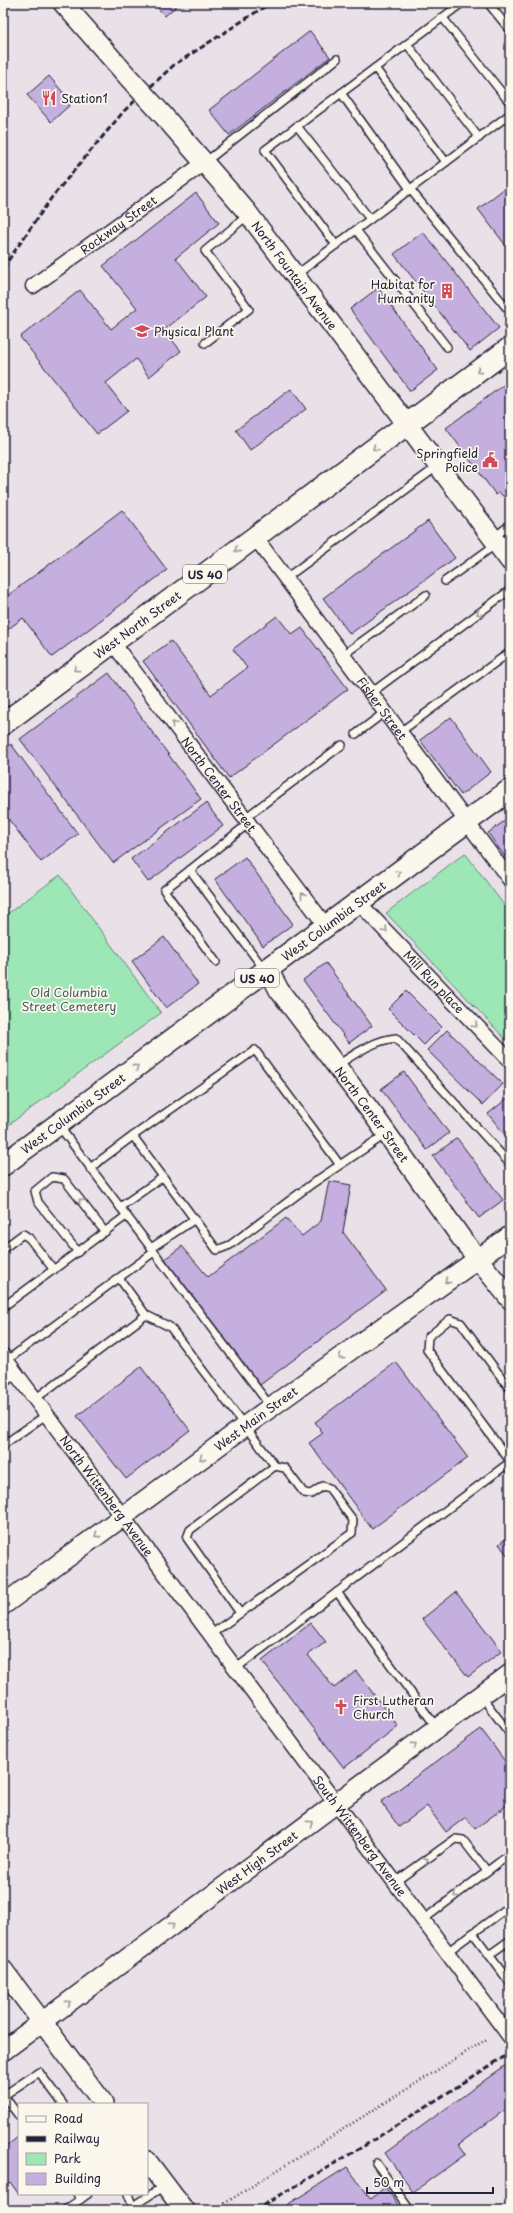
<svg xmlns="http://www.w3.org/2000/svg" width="513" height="2213" font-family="'Playpen Sans',sans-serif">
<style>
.green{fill:#9de6b5;stroke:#608478}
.building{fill:#c4afde;stroke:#22223b}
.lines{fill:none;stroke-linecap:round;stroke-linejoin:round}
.lane-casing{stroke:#22223b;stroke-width:10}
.street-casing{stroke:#22223b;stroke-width:17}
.secondary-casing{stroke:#22223b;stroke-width:22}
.primary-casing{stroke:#22223b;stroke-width:24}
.path{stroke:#22223b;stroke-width:2.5;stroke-dasharray:1 3;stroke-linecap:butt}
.lane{stroke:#fbf7ec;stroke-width:7}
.street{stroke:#fbf7ec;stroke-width:14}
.secondary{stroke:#fbf7ec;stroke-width:19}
.primary{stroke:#fbf7ec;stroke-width:21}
.rail{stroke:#22223b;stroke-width:3;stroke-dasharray:6 3;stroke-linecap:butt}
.secondary-bridge-casing{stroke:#22223b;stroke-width:22;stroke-linecap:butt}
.secondary-bridge{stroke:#fbf7ec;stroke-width:19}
.oneway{stroke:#99979c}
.labels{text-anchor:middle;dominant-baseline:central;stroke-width:3.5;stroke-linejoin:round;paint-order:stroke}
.shield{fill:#fbf7ec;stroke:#636270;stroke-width:1}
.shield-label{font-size:11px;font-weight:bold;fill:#22223b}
.poi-label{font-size:12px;fill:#22223b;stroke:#fbf7ec;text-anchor:start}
.street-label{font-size:12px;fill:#22223b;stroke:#fbf7ec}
.park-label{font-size:12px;fill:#475d60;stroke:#fbf7ec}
</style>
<rect width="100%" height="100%" fill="#eae1e8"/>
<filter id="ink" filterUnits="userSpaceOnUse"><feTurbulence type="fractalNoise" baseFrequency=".025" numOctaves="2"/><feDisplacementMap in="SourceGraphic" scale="8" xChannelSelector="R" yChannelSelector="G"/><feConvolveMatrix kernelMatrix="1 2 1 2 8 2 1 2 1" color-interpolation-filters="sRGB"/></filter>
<g filter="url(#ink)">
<g class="green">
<path d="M465 853 510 913V1044L386 913Z"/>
<path d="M60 875 161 1013 3 1129V917Z"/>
</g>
<g class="building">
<path d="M153 3H180L165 16Z"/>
<path d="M310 31 330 57 229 135 209 110Z"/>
<path d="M49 76 72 103 51 122 27 95Z"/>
<path d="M510 151V163L504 156Z"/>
<path d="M510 184V251L478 209Z"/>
<path d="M196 193 219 223 176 258 206 297 164 330 181 351 149 377 136 359 106 383 127 411 97 434 20 337 80 290 111 329 137 308 103 266Z"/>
<path d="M423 232 499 328 470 351 394 254Z"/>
<path d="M378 288 438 370 410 391 350 309Z"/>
<path d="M510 380V497L507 499 499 493 496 495 446 428Z"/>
<path d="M291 389 306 409 250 450 236 430Z"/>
<path d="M122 510 167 570 52 657 23 618 3 633V599Z"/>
<path d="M428 521 455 558 350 634 323 598Z"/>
<path d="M277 616 292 635 302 628 348 689 229 778 143 661 171 641 211 695 247 668 233 649Z"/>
<path d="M109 673 201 799 113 863 20 739Z"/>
<path d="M510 680V689L506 683Z"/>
<path d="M451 717 491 772 461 795 420 740Z"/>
<path d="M11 744 78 834 41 862 3 812V751Z"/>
<path d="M206 803 223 826 148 882 131 859Z"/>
<path d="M510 817V864L488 833Z"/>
<path d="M245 857 293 924 263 946 215 879Z"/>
<path d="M164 937 198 984 166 1008 132 961Z"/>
<path d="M326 963 372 1026 349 1043 303 980Z"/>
<path d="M406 991 442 1027 424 1045 388 1009Z"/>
<path d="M447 1030 503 1084 483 1105 427 1050Z"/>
<path d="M404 1072 449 1133 427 1150 381 1089Z"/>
<path d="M510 1096V1141L488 1114Z"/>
<path d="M457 1138 503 1200 479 1218 433 1156Z"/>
<path d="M329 1181 351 1185 343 1232 386 1290 260 1385 165 1259 182 1246 208 1277 286 1218 302 1236 321 1221Z"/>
<path d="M396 1362 468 1458 372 1529 309 1443 323 1433 315 1422Z"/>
<path d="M141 1367 190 1430 126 1479 77 1416Z"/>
<path d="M510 1535V1559L499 1544Z"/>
<path d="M456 1592 502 1651 468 1677 422 1619Z"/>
<path d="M311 1623 326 1642 308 1655 334 1688 356 1671 398 1726 344 1768 262 1661Z"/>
<path d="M481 1729 510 1768V1803L475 1829 466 1817 446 1832 427 1806 399 1827 381 1802Z"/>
<path d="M507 2064 510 2068V2106L459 2144 466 2154 413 2192 385 2153Z"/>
<path d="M19 2136V2192L18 2193 10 2182 3 2187V2149Z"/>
<path d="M347 2167 371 2199 385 2187 402 2210H279Z"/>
<path d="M3 2203 8 2210H3Z"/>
</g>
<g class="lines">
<g class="lane-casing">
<g id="lane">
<path d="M488 3 510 30"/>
<path d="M443 18 510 103"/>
<path d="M407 44 479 138"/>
<path d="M375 68 446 162"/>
<path d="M341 93 410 189 506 307"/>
<path d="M297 126 370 219"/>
<path d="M204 163 337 59"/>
<path d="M356 230 447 347"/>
<path d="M336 245 265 150 462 3"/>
<path d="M296 275 510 114"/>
<path d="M205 343 249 309 205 251 248 215"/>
<path d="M493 538 510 525"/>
<path d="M286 578 438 466"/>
<path d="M445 581 495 545"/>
<path d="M343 655 426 595"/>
<path d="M371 693 510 590"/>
<path d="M400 732 510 652"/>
<path d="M356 734 385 712"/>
<path d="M245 818 342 745"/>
<path d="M190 870 249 823"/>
<path d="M216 962 164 890 190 870 264 969"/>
<path d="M336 1066C355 1054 374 1040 396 1038L510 1164"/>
<path d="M59 1126 271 1407"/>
<path d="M340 1165 255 1050 133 1136 217 1250 230 1245 313 1183 386 1134"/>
<path d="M90 1168 133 1136"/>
<path d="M120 1207 163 1177"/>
<path d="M151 1248 195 1219"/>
<path d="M3 1249 23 1234 29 1238 54 1270"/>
<path d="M78 1252 38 1202 35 1191 52 1177 64 1179 105 1232"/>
<path d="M119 1278 146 1315"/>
<path d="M3 1307 126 1216"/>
<path d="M6 1361 154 1252"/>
<path d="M3 1384 17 1374"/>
<path d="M510 1389 461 1323 450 1319 428 1337 427 1350 510 1461"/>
<path d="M35 1399 146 1315 170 1327 275 1466 285 1468 304 1493 311 1494 323 1486 329 1488 353 1520 352 1533 210 1635"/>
<path d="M3 1445 46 1415"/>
<path d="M337 1592 437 1728"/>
<path d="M240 1613 187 1538 190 1530 275 1466"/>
<path d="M235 1669 510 1462"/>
<path d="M481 1696 510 1734"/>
<path d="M395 1882 455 1839 463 1840 487 1871"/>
<path d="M423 1920 510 1854"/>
<path d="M473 1933 510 1983"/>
<path d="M447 1952 510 1906"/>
<path d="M489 1955 510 1940"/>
<path d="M3 2096 39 2072 63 2104"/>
<path d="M4 2096 19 2116"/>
<path d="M376 2163 410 2210"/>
<path d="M128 2194 134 2210"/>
<path d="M81 2199 88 2194"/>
<path d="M133 2206 164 2186"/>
<path d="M65 2210 81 2199 77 2194"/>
</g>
</g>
<g class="street-casing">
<g id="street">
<path id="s1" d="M33 286 204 163"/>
<path id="s2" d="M255 537 510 880"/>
<path id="s3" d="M112 642 326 926"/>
<path id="s4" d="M358 902 510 1061"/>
<path id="s5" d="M3 1356 510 2037"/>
</g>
</g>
<g class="secondary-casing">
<g id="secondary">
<path d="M63 3 129 78"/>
<path id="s6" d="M162 114 247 212 510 561"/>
<path id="s7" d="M268 969 279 990 375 1117 462 1239 510 1299"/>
<path id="s8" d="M3 1605 271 1407 510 1236"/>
<path d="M3 1970 104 2104"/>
<path id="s9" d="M3 2051 510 1674"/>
<path d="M147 2161 184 2210"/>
</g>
</g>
<g class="primary-casing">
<g id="primary">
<path id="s10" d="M3 724 510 348"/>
<path id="s11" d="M3 1165 510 790"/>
</g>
</g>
<path class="path" d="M214 2210 487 2039"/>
<use href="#lane" class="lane"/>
<use href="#street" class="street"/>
<use href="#secondary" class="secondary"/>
<use href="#primary" class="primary"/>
<g class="rail">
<path d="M3 268 52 197 124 111 174 65 264 7 276 3"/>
<path d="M255 2210 364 2146 510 2053"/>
</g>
<g class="secondary-bridge-casing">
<path id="secondary-bridge" d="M129 78 162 114"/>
</g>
<use href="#secondary-bridge" class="secondary-bridge"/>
</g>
<defs><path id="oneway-chevron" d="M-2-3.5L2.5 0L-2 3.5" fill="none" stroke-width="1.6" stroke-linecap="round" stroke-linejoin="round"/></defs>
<g class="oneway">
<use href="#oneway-chevron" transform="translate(479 371) rotate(144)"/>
<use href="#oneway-chevron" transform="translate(375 448) rotate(144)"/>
<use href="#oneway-chevron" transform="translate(237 550) rotate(144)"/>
<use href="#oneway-chevron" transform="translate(479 613) rotate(143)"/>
<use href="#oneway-chevron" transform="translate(76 669) rotate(143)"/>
<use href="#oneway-chevron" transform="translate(174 724) rotate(-127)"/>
<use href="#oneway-chevron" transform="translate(398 873) rotate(-36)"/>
<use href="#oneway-chevron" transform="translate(303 895) rotate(-127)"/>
<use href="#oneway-chevron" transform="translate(385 930) rotate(46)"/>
<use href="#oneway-chevron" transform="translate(475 1025) rotate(46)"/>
<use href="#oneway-chevron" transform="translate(136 1067) rotate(-36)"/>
<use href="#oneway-chevron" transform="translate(81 1201) rotate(-128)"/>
<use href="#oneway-chevron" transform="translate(447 1281) rotate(144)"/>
<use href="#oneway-chevron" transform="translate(341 1357) rotate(144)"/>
<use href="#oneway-chevron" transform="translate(202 1458) rotate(144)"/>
<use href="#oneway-chevron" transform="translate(97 1535) rotate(143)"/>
<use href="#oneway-chevron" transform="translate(414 1745) rotate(-37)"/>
<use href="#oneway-chevron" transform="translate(310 1823) rotate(-37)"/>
<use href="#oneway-chevron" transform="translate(426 1860) rotate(-36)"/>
<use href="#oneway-chevron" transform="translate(456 1895) rotate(142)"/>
<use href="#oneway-chevron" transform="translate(172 1925) rotate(-37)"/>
<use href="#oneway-chevron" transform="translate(68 2003) rotate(-37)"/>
</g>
</g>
<defs>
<g id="restaurant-bare" transform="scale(1.2)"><path d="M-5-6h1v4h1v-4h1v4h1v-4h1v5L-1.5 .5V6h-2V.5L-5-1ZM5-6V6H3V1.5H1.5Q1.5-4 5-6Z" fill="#d1495b" stroke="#fbf7ec" stroke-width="2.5" paint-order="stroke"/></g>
<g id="building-bare" transform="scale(1.2)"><path d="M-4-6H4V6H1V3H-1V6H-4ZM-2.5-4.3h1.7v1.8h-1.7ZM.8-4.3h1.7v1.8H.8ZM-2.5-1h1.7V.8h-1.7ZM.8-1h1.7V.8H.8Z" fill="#d1495b" stroke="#fbf7ec" stroke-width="2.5" paint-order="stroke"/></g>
<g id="university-bare" transform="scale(1.2)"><path d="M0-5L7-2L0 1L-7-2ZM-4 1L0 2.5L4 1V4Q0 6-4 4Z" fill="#d1495b" stroke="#fbf7ec" stroke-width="2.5" paint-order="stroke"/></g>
<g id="civic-bare" transform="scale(1.2)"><path d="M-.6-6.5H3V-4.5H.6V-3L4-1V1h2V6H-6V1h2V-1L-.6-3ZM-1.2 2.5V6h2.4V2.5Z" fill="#d1495b" stroke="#fbf7ec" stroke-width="2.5" paint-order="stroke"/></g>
<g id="church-bare" transform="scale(1.2)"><path d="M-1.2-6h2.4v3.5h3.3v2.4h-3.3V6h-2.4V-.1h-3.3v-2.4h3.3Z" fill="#d1495b" stroke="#fbf7ec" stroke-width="2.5" paint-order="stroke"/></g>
</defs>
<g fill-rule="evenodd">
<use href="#restaurant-bare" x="49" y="98"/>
<use href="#building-bare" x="447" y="291"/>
<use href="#university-bare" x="142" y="331"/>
<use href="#civic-bare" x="490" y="460"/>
<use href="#church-bare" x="341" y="1707"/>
</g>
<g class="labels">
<g class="shield">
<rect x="183" y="565" width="44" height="18" rx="3"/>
<rect x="235" y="969" width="44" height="18" rx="3"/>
</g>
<g class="shield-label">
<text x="205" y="574">US 40</text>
<text x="257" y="978">US 40</text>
</g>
<g class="poi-label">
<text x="61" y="98">Station1</text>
<text x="435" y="284" text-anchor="end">Habitat for<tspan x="435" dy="14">Humanity</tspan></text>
<text x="154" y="331">Physical Plant</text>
<text x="478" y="453" text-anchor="end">Springfield<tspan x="478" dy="14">Police</tspan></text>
<text x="353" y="1700">First Lutheran<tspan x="353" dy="14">Church</tspan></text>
</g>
<g class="street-label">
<text stroke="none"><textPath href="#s1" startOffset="105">Rockway Street</textPath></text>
<text stroke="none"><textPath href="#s6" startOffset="209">North Fountain Avenue</textPath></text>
<text stroke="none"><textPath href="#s10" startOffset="167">West North Street</textPath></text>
<text stroke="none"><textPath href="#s2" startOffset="213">Fisher Street</textPath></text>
<text stroke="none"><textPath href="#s3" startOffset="178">North Center Street</textPath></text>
<text stroke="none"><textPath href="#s11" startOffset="411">West Columbia Street</textPath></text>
<text stroke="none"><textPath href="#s4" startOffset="110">Mill Run place</textPath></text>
<text stroke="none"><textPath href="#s11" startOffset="87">West Columbia Street</textPath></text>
<text stroke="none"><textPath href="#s7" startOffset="179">North Center Street</textPath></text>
<text stroke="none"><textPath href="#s8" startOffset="314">West Main Street</textPath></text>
<text stroke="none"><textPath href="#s5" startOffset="174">North Wittenberg Avenue</textPath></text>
<text stroke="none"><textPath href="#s5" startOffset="598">South Wittenberg Avenue</textPath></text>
<text stroke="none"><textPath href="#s9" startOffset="316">West High Street</textPath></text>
</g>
<g class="park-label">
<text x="69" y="992">Old Columbia<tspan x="69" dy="14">Street Cemetery</tspan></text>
</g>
</g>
<rect width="513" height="2213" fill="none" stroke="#fbf7ec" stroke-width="16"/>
<rect x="8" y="8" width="497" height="2197" fill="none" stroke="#22223b" stroke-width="1.5" filter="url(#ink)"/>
<rect x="18" y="2103" width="130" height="92" fill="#fbf7ec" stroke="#a4a2a5"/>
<rect x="26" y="2116" width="20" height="6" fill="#fbf7ec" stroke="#a4a2a5"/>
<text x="54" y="2123" font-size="12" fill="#22223b">Road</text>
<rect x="26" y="2136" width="20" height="6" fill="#22223b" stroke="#a4a2a5"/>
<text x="54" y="2143" font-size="12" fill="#22223b">Railway</text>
<rect x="26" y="2153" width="20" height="12" fill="#9de6b5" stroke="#a4a2a5"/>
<text x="54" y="2163" font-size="12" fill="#22223b">Park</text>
<rect x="26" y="2173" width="20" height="12" fill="#c4afde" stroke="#a4a2a5"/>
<text x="54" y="2183" font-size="12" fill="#22223b">Building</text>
<path d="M367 2187v6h126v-6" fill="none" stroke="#22223b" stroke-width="2"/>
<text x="373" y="2187" font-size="12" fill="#22223b" stroke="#fbf7ec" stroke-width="3" paint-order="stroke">50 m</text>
</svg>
